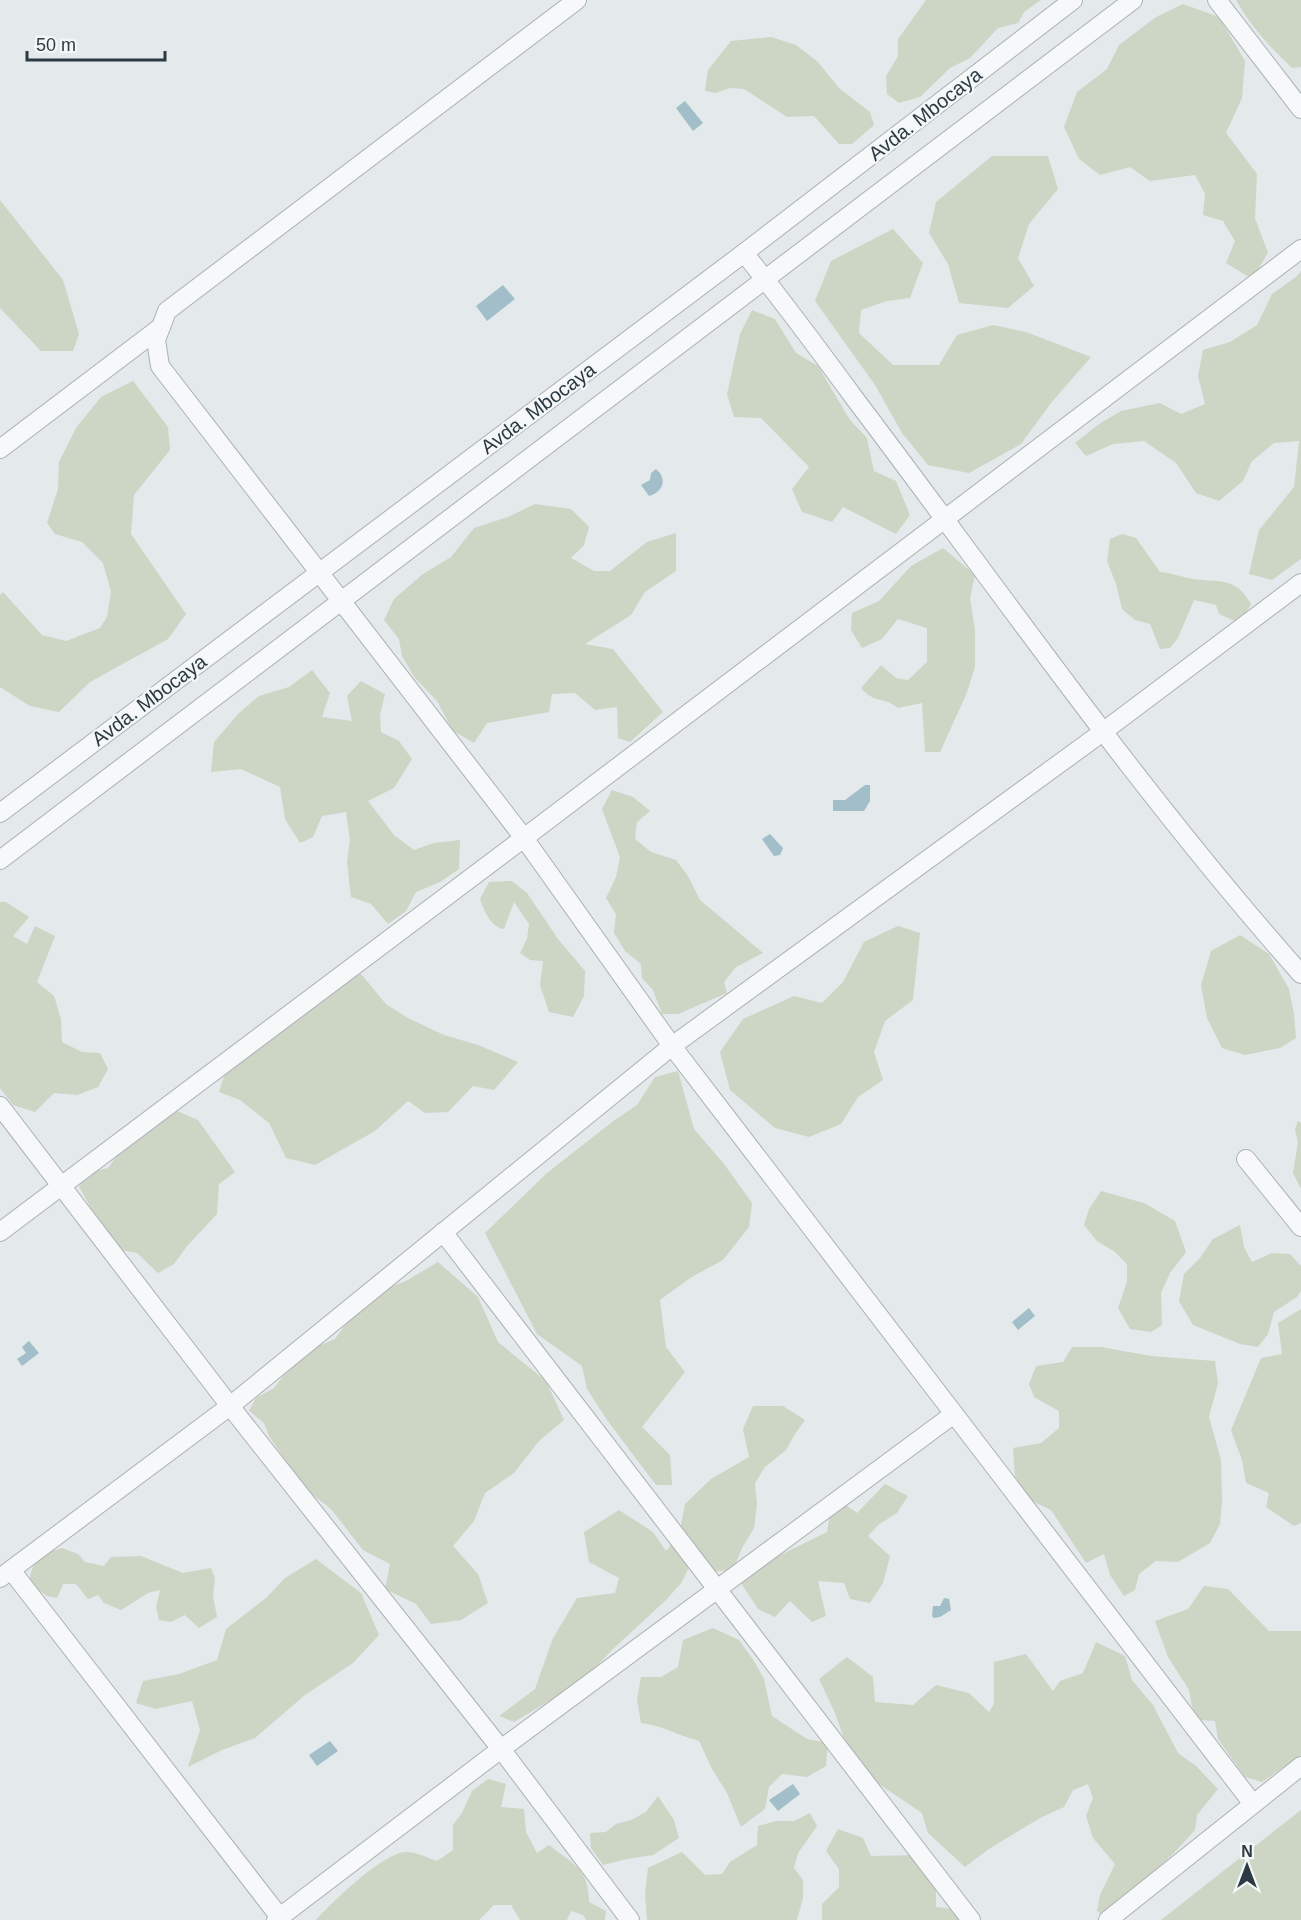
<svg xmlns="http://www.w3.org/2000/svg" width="1301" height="1920" font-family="Arial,sans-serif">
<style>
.green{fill:#cdd5c5}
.water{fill:#a1bec9}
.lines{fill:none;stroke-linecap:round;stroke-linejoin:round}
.street-casing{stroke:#a9b1b5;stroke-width:20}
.street{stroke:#f7f8f9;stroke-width:18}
.labels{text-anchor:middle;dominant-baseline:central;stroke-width:4.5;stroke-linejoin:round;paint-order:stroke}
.street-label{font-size:20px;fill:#2c3a43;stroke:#f4f7f8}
</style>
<rect width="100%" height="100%" fill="#e4e9eb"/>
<g class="green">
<path d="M926 0H1041L1024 12 1018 23 998 28 970 58 950 68 920 97 899 103 887 94 886 76 898 56V39Z"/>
<path d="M1236 0H1301V67L1292 68C1270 47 1251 27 1236 0Z"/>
<path d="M1183 4 1219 17 1245 61 1242 98 1226 133 1257 174 1255 218 1268 253 1252 279 1226 263 1235 241 1223 221 1203 215 1205 194 1195 175 1150 181 1130 167 1100 175 1079 159 1064 127 1077 92 1107 69 1119 45 1156 17Z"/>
<path d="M771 37 796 45 818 62 839 88 870 112 874 125 852 144H839L814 116 787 117 744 89 730 88 716 93 705 91 708 70 731 41Z"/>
<path d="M992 156H1048L1058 189 1029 224 1018 258 1034 286 1008 308 959 303 948 264 929 233 936 202Z"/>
<path d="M0 200 63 280 79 334 73 351H41L0 308Z"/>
<path d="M893 229 923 263 910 298 887 301 861 310 859 333 893 365H939L957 335 993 325 1026 332 1091 357 1051 403 1021 444 969 473 928 465 902 433 875 385 815 301 831 261Z"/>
<path d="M1301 271V559L1272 580 1249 574 1259 530 1294 487 1299 441 1274 443 1252 461 1243 481 1219 501 1196 493 1176 463 1144 441 1113 444 1086 456 1075 443 1099 424 1121 411 1160 403 1181 414 1205 404 1198 376 1203 350 1230 342 1257 325 1272 294 1296 277Z"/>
<path d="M752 310 775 319 796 353 818 366 850 420 867 438 874 471 896 481 910 515 896 534 843 507 832 522 802 512 792 489 809 467 761 418 734 417 727 394 740 334Z"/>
<path d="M133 381 168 427 170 450 134 495 131 534 186 614 168 639 90 682 59 712 30 706 0 687V595L3 592 42 635 66 641 100 628 107 617 111 592 103 563 82 542 55 534 47 523 58 489 59 462 76 428 101 397Z"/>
<path d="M535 504 571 509 589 527 584 545 571 558 594 571H610L647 542 676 533V571L645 592 631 615 585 644 613 649 663 712 630 742 618 738 617 707 595 710 575 693 552 694 549 712 487 723 474 743 453 731 437 701 415 678 402 656 399 639 384 620 394 599 423 574 451 557 474 528 508 517Z"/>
<path d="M1122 534 1136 538 1160 572C1172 573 1182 577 1193 579 1220 583 1235 576 1251 604L1245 615 1235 621 1219 614 1216 605 1194 600 1178 638 1170 648 1160 649 1150 624 1135 620 1122 609 1116 584 1107 561 1110 539Z"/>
<path d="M943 548 975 575 970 598 975 630V667L966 695 940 752H925L922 703 898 708C884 696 876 705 861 688L881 665 896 678 908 680 927 662V628L898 619 882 639 862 648 851 630 852 613 879 601 911 566Z"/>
<path d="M312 670 330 693 322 717 352 721 347 696 361 681 385 694 380 715 381 732 399 741 412 759 394 788 368 801 394 835 414 850 434 843 460 840 459 869 440 882 416 892 406 911 388 924 371 904 351 897 347 862 350 840 346 812 322 816 313 837 300 843 285 819 280 787 241 769 211 772 214 742 239 713 259 696 289 687Z"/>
<path d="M612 790 633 797 650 811 637 822 635 839 651 852 676 860 688 876 700 900 763 953 736 967 724 982 727 993 678 1014H662L653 990 642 978 641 964 625 951 614 933 616 914 606 898 616 877 620 857 602 809Z"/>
<path d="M512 881 527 893 558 939 585 971 584 996 573 1017 549 1012 540 985 543 961 530 960 520 953 527 939 529 924 514 902 504 929C490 927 484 910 480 899L489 882Z"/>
<path d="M0 902H6L29 917 13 936 27 944 35 926 55 936 37 982 54 996 61 1019 62 1042 82 1052 100 1053 108 1069 98 1087 77 1095 54 1093 35 1112 13 1105 0 1088Z"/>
<path d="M898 926 920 933 913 1000 885 1021 874 1052 883 1080 858 1097 841 1124 809 1137 775 1128 730 1090 720 1052 743 1019 794 996 822 1003 843 982 864 942Z"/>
<path d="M1240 935 1269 954 1289 989 1294 1014 1296 1038 1280 1048 1245 1055 1222 1048 1207 1018 1201 985 1211 951Z"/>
<path d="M361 974 386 1004 408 1018 444 1035 478 1045 518 1062 494 1090 473 1086 448 1112 425 1113 408 1101 375 1131 315 1165 286 1158 269 1123 240 1100 219 1092 226 1070 330 981Z"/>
<path d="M678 1071 694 1129 724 1164 752 1203 749 1227 723 1260 690 1278 660 1300 666 1347 685 1372 642 1427 670 1455 672 1485H656L607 1420 587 1389 582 1366 537 1334 485 1233 547 1173 612 1122 637 1105 655 1077Z"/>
<path d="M177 1111 198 1120 235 1172 219 1184 217 1214 187 1246 174 1264 158 1273 137 1253 109 1248C99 1227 91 1206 79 1187L87 1173 108 1168 135 1131Z"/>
<path d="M1298 1121 1301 1123V1189L1293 1173 1298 1142 1295 1129Z"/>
<path d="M1101 1191 1144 1203 1175 1221 1186 1252 1170 1273 1161 1293 1162 1325 1151 1332 1130 1329 1118 1308 1127 1282V1264L1115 1252 1097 1241 1084 1225 1089 1209Z"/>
<path d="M1240 1225 1244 1247 1252 1262 1272 1253 1290 1254 1301 1266V1291L1297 1297 1274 1312 1268 1334 1258 1347 1240 1344 1193 1325 1179 1301 1184 1274 1200 1258 1213 1239Z"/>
<path d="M438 1262 478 1297 498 1342 546 1381 564 1420 539 1441 514 1473 485 1493 474 1521 453 1546 478 1574 488 1603 461 1620 431 1624 416 1604 385 1589 390 1564 363 1550 331 1509 304 1488 269 1436 264 1423 249 1411 256 1398 274 1388 284 1375 318 1346 335 1339 349 1320 390 1287 406 1281Z"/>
<path d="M1301 1309V1523L1294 1526 1266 1507 1269 1493 1246 1483 1242 1460 1231 1430 1261 1358 1282 1354 1278 1323Z"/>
<path d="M1072 1347H1101L1151 1356 1215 1361 1218 1383 1209 1417 1221 1460 1222 1502 1220 1524 1210 1543 1178 1562 1156 1561 1139 1574 1135 1590 1124 1596 1110 1575 1104 1554 1086 1563 1051 1510 1028 1499 1015 1476 1013 1448 1041 1443 1059 1428V1411L1034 1397 1029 1384 1036 1366 1063 1362Z"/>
<path d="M753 1406H783L805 1420 795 1434 786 1450 765 1467 755 1483 757 1504 754 1528 742 1548 733 1570 705 1572 693 1559 682 1582 666 1600 613 1649 588 1675 561 1694 514 1722 499 1716 535 1689 553 1638 577 1598 615 1593 619 1578 589 1562 584 1532 619 1510 653 1532 666 1551 679 1535 685 1504 711 1479 749 1457 743 1429Z"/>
<path d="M885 1484 908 1496 897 1513 878 1525 868 1536 890 1556 883 1583 870 1603 850 1599 844 1583 818 1581 826 1616 812 1622 790 1601 775 1617 758 1609 741 1583 754 1568 827 1532 830 1513 846 1505 857 1513Z"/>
<path d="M62 1548 78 1554 85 1562 104 1566 111 1557 141 1556 183 1573 211 1568 215 1578 213 1596 217 1617 199 1628 185 1615 171 1622 159 1620 156 1607 160 1590 148 1593 121 1610 104 1603 98 1595 88 1599 76 1584H63L57 1598 47 1596 29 1584C33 1558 37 1555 62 1548Z"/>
<path d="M316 1559 361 1593 379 1635 353 1663 305 1695 255 1738 222 1750 188 1767 200 1730 192 1701 156 1709 136 1703 143 1681 179 1674 217 1660 226 1629 266 1598 285 1578Z"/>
<path d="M1204 1586 1228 1589 1269 1631H1301V1755L1262 1782 1245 1777 1218 1739 1215 1721 1200 1720 1192 1707 1189 1690 1168 1657 1155 1621 1188 1609Z"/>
<path d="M713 1628 739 1640 754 1661 764 1679 772 1716 807 1739 828 1743 826 1766 807 1777 782 1774 769 1787 765 1809 741 1827 727 1793 712 1769 699 1741C679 1736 662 1725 641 1723L637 1699 641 1677H661L678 1667 683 1640Z"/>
<path d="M1096 1642 1125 1656 1132 1680 1153 1705 1178 1753 1196 1766 1218 1789 1197 1815 1195 1830 1173 1854 1105 1917 1097 1911 1100 1895 1115 1864 1093 1838 1086 1816 1093 1798 1088 1784 1073 1790 1064 1807 1040 1818 989 1849 965 1867 928 1833 922 1813 864 1774 847 1747 835 1713 819 1679 847 1657 873 1677 875 1702 913 1705 936 1685 969 1693 989 1712 994 1704V1662L1026 1654 1053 1691 1060 1681 1083 1673Z"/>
<path d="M488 1779 506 1784 501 1807 524 1809 526 1832 537 1853 549 1845C573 1864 589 1869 589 1902L606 1911 605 1920H586L583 1915 571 1911 567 1920H520L511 1905H494L479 1920H316C332 1902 382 1854 405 1852 415 1851 428 1858 437 1861L453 1850V1825L462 1813 472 1791Z"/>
<path d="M658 1796 674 1820 679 1838 653 1855 627 1859 603 1865 591 1848 590 1833 606 1832 616 1824 631 1820 646 1812Z"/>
<path d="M1301 1810V1920H1161Z"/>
<path d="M810 1813 817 1826 798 1853 794 1868 803 1880V1898L797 1920H647L645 1893 648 1868 682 1852 705 1875 722 1874 730 1862 757 1845 758 1826 776 1821H794Z"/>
<path d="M838 1829 863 1838 871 1856 917 1855 936 1875V1907L953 1909 963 1920H822V1904L839 1887V1869L826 1851Z"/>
</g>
<g class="water">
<path d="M685 101 703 123 693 131 676 108Z"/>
<path d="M503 285 515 299 487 321 476 306Z"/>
<path d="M656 469C668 479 663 492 649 496L641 485 650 480 651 473Z"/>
<path d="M865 785H870V801L864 811H833V800H845Z"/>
<path d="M770 834 783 848 780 855 774 856 762 839Z"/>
<path d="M1029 1308 1035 1316 1018 1330 1012 1322Z"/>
<path d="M29 1341 39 1353 22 1366 17 1359 26 1353 22 1347Z"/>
<path d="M944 1598 949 1599 951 1610 940 1617 934 1618 932 1616 933 1606H940Z"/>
<path d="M330 1741 338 1751 317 1766 309 1755Z"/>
<path d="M793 1784 800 1794 778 1811 769 1800Z"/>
</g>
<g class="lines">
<g class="street-casing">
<g id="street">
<path d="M577 0 167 311 156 340 160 366 524 838 672 1046 1253 1804"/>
<path d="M1217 0 1301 109"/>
<path d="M744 253C783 301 819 350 855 399 1001 592 1140 793 1301 974"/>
<path d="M0 449 161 327"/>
<path d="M0 813 744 253 1073 0"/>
<path d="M0 860 1133 0"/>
<path d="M0 1106 230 1406 501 1749 630 1920"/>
<path d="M1246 1159 1301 1227"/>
<path d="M0 1232 524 838 1301 249"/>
<path d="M443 1232 971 1920"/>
<path d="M11 1570 282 1920"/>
<path d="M0 1578 230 1406 672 1046 1104 731 1301 583"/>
<path d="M276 1920 501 1749 954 1414"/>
<path d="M1108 1920 1301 1766"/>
</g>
</g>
<use href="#street" class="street"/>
</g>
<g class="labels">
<g class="street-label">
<text transform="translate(925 114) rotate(-38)">Avda. Mbocaya</text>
<text transform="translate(538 408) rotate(-37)">Avda. Mbocaya</text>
<text transform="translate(149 700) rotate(-37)">Avda. Mbocaya</text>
</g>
</g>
<g transform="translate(1247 1866)" stroke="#f4f7f8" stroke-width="4.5" paint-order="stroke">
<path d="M0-4.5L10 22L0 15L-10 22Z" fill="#2c3a43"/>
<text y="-9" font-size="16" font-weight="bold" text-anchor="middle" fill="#2c3a43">N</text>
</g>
<path d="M27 51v9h138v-9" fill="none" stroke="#2c3a43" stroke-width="3"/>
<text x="36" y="51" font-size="18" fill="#2c3a43" stroke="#f4f7f8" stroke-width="4.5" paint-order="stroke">50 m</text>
</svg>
